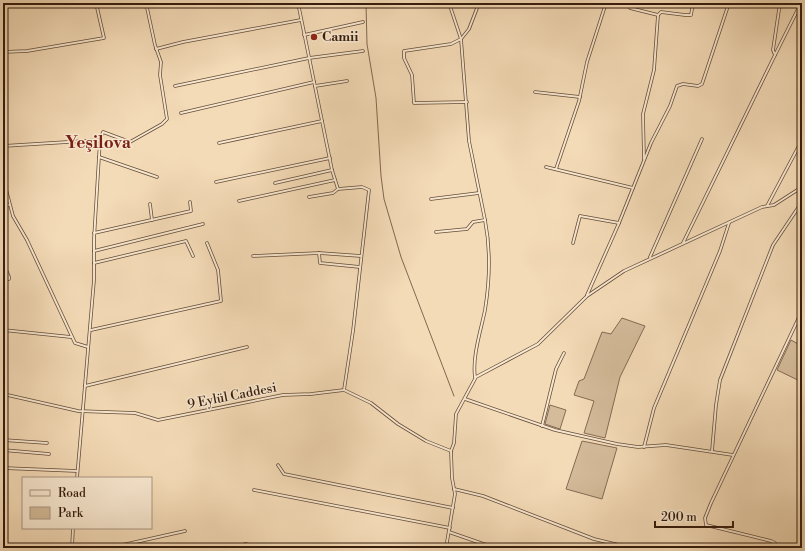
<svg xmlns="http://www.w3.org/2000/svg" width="805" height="551" font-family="'Libre Bodoni',serif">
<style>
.green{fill:#d4bb9a;stroke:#846c54}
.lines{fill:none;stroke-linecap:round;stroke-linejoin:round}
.stream{stroke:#816850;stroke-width:1}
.minor-casing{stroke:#654c38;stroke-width:3.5}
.minor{stroke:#f8e8d0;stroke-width:2}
.poi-dot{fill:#8f2418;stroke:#f8e8d0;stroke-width:1.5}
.labels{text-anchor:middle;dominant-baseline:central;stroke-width:3;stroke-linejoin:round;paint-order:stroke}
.poi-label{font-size:13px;font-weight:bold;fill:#351c0d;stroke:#f8e8d0;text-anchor:start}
.street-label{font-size:13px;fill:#351c0d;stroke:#f8e8d0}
.district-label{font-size:17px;font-weight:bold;fill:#7a1f14;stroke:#f8e8d0}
</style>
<rect width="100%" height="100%" fill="#f4dbb7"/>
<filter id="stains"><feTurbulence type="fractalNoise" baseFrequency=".005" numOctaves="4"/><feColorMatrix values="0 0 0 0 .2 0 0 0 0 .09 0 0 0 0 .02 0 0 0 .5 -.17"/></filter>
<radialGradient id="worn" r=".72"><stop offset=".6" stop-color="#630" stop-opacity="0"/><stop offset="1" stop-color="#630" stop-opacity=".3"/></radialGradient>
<g class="green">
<path d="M622 318 645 326 620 377 605 438 584 433 594 401 574 395 579 381 584 379 602 332 611 334Z"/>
<path d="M791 340 802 346V382L777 370Z"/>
<path d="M550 405 566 410 560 429 545 424Z"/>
<path d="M582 441 617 448 602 499 566 489Z"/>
</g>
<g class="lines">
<path class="stream" d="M366 3 367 44 376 98 381 176 384 199 401 257 454 396"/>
<g class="minor-casing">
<g id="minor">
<path d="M298 3 332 170 338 189"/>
<path d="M780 3 773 50 775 55 801 3"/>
<path d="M368 5 384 3"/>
<path d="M630 8 658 15"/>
<path d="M304 35 363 22"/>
<path d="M156 49 183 42 301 20"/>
<path d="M3 52 27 51 104 38 96 3"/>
<path d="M175 86 309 58 363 51"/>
<path d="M315 86 347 81"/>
<path d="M535 92 580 97"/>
<path d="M467 102 414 103 412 75 404 58V51L451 44 461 39 469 29 479 3"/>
<path d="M181 113 314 82"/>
<path d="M100 140 103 132 130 142 162 124 167 119 160 75 161 62 155 45 146 3"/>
<path d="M219 143 322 121"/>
<path d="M3 146 100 140 94 239V280L77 478"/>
<path d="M99 157 157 177"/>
<path d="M644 159 643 114 654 70 658 15 661 12 685 15H691L693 3"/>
<path d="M546 167 633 188"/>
<path d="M556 169 579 101 587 62 606 3"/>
<path d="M3 178 13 216 27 240 75 343 88 347"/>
<path d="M216 182 330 158"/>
<path d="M275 183 332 170"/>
<path d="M309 197 333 193 338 189 362 187 369 190 353 331 344 390"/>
<path d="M431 199 479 193"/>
<path d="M239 201 335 180"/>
<path d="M150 204 152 220"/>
<path d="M3 206 9 205"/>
<path d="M767 206 802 140"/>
<path d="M436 232 467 229 473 222 485 220 469 141 461 39 449 3"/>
<path d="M94 233 191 211 190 202"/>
<path d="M573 243 580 216 619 223 651 143 670 106 677 86 683 84 698 86 702 84 729 3"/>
<path d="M683 243 775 55"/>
<path d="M94 251 203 224"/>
<path d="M319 253 320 263 360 267"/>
<path d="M253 256 319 253 361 256"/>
<path d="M650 257 702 139"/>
<path d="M3 262 9 277V279H3"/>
<path d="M94 263 186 241 193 256"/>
<path d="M587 295 619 223"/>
<path d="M3 330 71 337"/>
<path d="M91 330 221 301 218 270 207 243"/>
<path d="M475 377C472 357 481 330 485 310 490 279 491 251 485 220"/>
<path d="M85 386 247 347"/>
<path d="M3 394 78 411 135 413 158 420 283 395 311 394 344 390 371 403 398 424 426 441 451 451"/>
<path d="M465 399 555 430 617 444 638 447 666 445 733 455"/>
<path d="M542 426 556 369 564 353"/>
<path d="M3 440 47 443"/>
<path d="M644 447 654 408 720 251 729 223"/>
<path d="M3 450 49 454"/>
<path d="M712 451 716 405 720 380 773 245 802 202"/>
<path d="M278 465 284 474 453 508"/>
<path d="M3 468 77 471"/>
<path d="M454 489 483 496 594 539 631 548"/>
<path d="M254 490 450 528"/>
<path d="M449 532 495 548"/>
<path d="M245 544 266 548"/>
<path d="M72 548 73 528"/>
<path d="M109 548 185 531"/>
<path d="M446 548 455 494 452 478 451 451 454 443 456 414 476 377 538 344 587 296 624 271 762 207 774 205 802 187"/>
<path d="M777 548 775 543 771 541 706 525 705 518 711 503 802 311"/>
</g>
</g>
<use href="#minor" class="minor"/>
</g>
<circle class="poi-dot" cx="314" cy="37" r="4"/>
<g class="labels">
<g class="poi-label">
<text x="322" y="37">Camii</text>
</g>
<g class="street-label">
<text transform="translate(232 396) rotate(-11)">9 Eylül Caddesi</text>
</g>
<g class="district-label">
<text x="98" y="143">Yeşilova</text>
</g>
</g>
<rect width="805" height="551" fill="none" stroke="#f4dbb7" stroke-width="16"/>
<rect x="4" y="4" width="797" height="543" fill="none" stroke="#351c0d" stroke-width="2"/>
<rect x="8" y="8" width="789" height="535" fill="none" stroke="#351c0d"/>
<rect x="22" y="477" width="130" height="52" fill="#f8e8d0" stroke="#aa9682"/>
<rect x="30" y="490" width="20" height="6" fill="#f8e8d0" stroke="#aa9682"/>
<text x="58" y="497" font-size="12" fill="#351c0d">Road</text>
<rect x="30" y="507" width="20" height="12" fill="#d4bb9a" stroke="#aa9682"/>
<text x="58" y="517" font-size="12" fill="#351c0d">Park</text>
<path d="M655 521v6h78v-6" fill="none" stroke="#351c0d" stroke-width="2"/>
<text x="661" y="521" font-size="12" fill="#351c0d" stroke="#f8e8d0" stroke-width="3" paint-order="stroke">200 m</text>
<rect width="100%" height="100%" filter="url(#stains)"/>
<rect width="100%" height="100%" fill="url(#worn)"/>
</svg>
